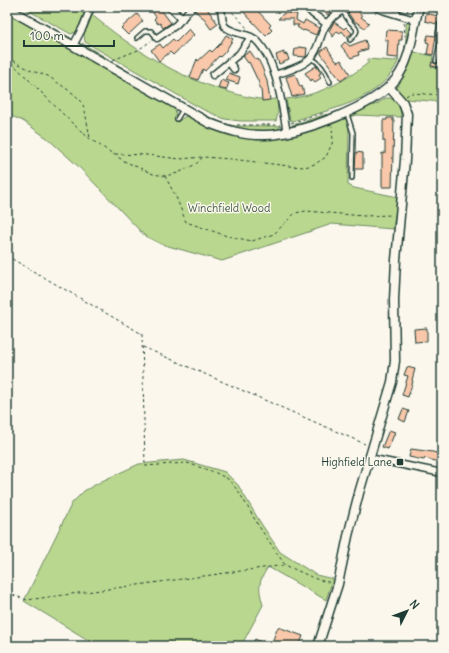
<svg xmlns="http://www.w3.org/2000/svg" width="449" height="653" font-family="Delius,sans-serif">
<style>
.green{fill:#bad78f;stroke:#6c8a62}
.building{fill:#f9c7a9;stroke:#1f3d34}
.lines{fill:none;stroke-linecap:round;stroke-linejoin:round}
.service-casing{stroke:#1f3d34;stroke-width:6}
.minor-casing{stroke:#1f3d34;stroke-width:9}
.tertiary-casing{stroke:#1f3d34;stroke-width:11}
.path{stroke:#1f3d34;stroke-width:1;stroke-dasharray:3 3;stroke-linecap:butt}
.service{stroke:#fbf7ec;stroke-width:3}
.minor{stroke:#fbf7ec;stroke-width:6}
.tertiary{stroke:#fbf7ec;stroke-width:8}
.poi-dot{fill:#1f3d34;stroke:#fbf7ec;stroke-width:1.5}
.labels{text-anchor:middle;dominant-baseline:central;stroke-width:3;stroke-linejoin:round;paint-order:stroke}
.park-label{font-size:11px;fill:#3e5c46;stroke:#fbf7ec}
.poi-label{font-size:11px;fill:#1f3d34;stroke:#fbf7ec;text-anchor:end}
</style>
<rect width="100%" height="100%" fill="#fbf7ec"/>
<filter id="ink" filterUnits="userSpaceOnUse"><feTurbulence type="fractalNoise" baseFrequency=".025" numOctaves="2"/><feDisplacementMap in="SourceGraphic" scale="8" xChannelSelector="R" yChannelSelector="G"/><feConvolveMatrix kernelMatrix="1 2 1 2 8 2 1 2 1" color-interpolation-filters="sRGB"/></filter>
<g filter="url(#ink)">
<g class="green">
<path d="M12 7H14L71 38H68L64 36Z"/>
<path d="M22 7H85L86 8 82 21 76 32 71 34Z"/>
<path d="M7 12 174 107 176 113 175 118 179 121 184 117 190 116C206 124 221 132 238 137 274 146 310 130 343 117L347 118 349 125 348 185 354 188 398 197 393 229 332 224 222 261 161 244 145 236 78 166 47 138 23 121 7 114Z"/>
<path d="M92 15C133 49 175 76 226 91 243 96 259 101 277 99L278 113 276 121H240L225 119 202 109 85 42 84 34Z"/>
<path d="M406 23 411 24C407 49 401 75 379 90 402 69 407 53 406 23Z"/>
<path d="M82 43 141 79 201 113 220 122 233 126H281L277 131C253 132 232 129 210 119L84 47Z"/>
<path d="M414 52 433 56 431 67 442 69V102L406 99 397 89 401 75Z"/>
<path d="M368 59 394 61 399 59C383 101 330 109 293 121L290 120 286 99C317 96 344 82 368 63Z"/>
<path d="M386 98H390C398 103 401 106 401 117L357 115 350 117 351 114 361 109 377 104Z"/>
<path d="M327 114V115L297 127 292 125Z"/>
<path d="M184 460 225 472 238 485 260 522 280 552 316 575 333 579 326 600 268 567C258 583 258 587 263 605L241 646H218L205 640 202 646H98L24 601 72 503 84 491 102 481 139 464Z"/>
</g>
<g class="building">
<path d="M149 7H159L171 23 163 28 160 23 158 24 154 19 156 17Z"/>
<path d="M198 7H205L208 10 218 24 211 29 206 22 207 21 195 11Z"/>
<path d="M239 7H254L271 25 269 27 272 30 266 36Z"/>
<path d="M317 7H328L332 10 328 15Z"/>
<path d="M355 7 362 16 361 17 369 23 365 28 353 20 348 13Z"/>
<path d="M284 13 297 14 296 20 303 24 305 20 319 28 316 35 304 30 303 31 297 27 299 25H293V19H278Z"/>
<path d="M426 13 442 17V22L439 21 437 24 425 21Z"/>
<path d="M137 14 143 21 128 35 121 28Z"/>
<path d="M334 22 344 29 346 27 352 33 347 37 342 31 340 33 337 31 333 37 329 31Z"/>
<path d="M189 29 194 35 173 55 170 52 159 61 151 50 160 44 163 48 173 39 176 42Z"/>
<path d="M386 30 402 31V40H399L398 58 387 57 388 40H385Z"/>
<path d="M226 35 233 39 225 52 220 57 219 56 205 71 203 69 198 80 190 77 197 59 198 61 210 50 212 52 220 44Z"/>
<path d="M428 35 436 36 433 55 427 54 429 43 426 42Z"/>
<path d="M365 40 368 49 358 52 359 55 351 58 341 46 345 42 350 46Z"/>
<path d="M298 47 307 48 306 57 294 56 295 49H298Z"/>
<path d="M327 47 335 60 338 62 341 60 350 74 341 81 321 54V51Z"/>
<path d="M250 51 256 60 258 59 262 67 267 81 270 100 262 101 261 89H259V83L249 62 248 63 243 56Z"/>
<path d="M284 52V55L287 54 289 60 279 64 276 55Z"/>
<path d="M432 62 436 64 442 63V68L431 66Z"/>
<path d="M316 66 321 73 319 74 321 78 315 82 312 79 311 81 305 73Z"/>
<path d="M229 73 240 77 238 84 226 80Z"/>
<path d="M295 74 300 87 302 86 304 94 292 97 286 77Z"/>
<path d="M221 80 229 83 226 90 218 88Z"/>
<path d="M387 118H393V121H394L392 187H382V153L385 154V141H383V120H387Z"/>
<path d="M356 152 363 153V169H355Z"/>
<path d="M427 328V341L415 342 414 329Z"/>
<path d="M407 367 415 369 412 380 413 381 408 397 402 395 408 376 404 375Z"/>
<path d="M403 409 409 411 405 422 399 419Z"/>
<path d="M389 430 395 432 388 449 382 447Z"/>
<path d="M411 449 433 452 442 455V463L425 458 424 460 409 457Z"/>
<path d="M278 627 303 636 299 646H282L272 642Z"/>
<path d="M255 639 268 646H251Z"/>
</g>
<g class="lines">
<g class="service-casing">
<g id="service">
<path d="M438 9V7"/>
<path d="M342 11C345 14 347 19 350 22 359 30 359 31 350 40"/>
<path d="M396 15 398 9 402 7"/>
<path d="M137 38 145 31H151L157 38"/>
<path d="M311 58C321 63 326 72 330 82"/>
<path d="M436 61 441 40 438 34 440 24"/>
<path d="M347 114 353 133 352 178"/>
<path d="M177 119 183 109"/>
</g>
</g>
<g class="minor-casing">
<g id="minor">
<path d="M170 7 182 19"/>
<path d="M220 7C223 13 221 19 224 25 228 33 248 33 256 40 277 60 282 106 287 133"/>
<path d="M306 7 313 14 327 24"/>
<path d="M376 7 382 10 415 20"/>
<path d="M157 38 176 25 192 7"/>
<path d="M441 40 442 41"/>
<path d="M73 46 83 27 91 7"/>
<path d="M229 62 234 69"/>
<path d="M213 75 239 54 251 37"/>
<path d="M275 75C286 71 300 68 309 60 320 50 319 33 328 22 333 16 341 11 348 7"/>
<path d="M369 458 442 473"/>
</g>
</g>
<g class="tertiary-casing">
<g id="tertiary">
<path d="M7 8 209 123C227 130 245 136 265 135 299 135 376 106 396 79 412 58 412 31 419 7"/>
<path d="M318 646 338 584 348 536 359 493 392 382 395 361 394 300 396 260 405 160 407 114 403 103 389 87"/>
</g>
</g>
<g class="path">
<path d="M77 7 83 13"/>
<path d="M228 8 236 16 248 29"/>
<path d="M407 12 409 7"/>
<path d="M404 23 405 36"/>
<path d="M7 58 72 123 90 139 124 161 153 174 165 176 178 173 196 164 203 157"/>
<path d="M8 58 32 71 48 76 74 94 82 102 85 111 90 138"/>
<path d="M113 60 138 50 151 41"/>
<path d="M437 69V65"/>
<path d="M406 96 411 93 442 95"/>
<path d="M291 123 324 113"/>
<path d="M237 125H280"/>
<path d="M115 154 147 155 180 159 203 157 231 159 289 166 305 167 315 164 326 157 333 141 332 126"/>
<path d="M165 176 176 197 186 222 227 236 252 241 274 234 295 213 306 211 364 216 392 215"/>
<path d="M7 256 142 334 145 466 187 463 214 472 228 479 239 492 258 525 285 565 316 579 332 583"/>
<path d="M143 347 365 444"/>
<path d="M7 593 27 600 285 565"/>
</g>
<use href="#service" class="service"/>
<use href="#minor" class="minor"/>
<use href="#tertiary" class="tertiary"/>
</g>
</g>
<rect class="poi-dot" x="396" y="458" width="8" height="8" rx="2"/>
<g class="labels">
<g class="park-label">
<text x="229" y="208">Winchfield Wood</text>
</g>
<g class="poi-label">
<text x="392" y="462">Highfield Lane</text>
</g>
</g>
<rect width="449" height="653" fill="none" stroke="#fbf7ec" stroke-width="24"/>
<rect x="12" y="12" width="425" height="629" fill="none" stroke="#1f3d34" stroke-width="1.5" filter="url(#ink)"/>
<g transform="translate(407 611) rotate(48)" stroke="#fbf7ec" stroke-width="3" paint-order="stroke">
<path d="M0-3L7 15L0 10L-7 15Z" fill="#1f3d34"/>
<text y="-6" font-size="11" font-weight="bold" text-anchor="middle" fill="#1f3d34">N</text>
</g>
<path d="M24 40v6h90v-6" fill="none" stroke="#1f3d34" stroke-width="2"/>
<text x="30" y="40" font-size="12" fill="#1f3d34" stroke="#fbf7ec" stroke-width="3" paint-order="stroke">100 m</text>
</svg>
